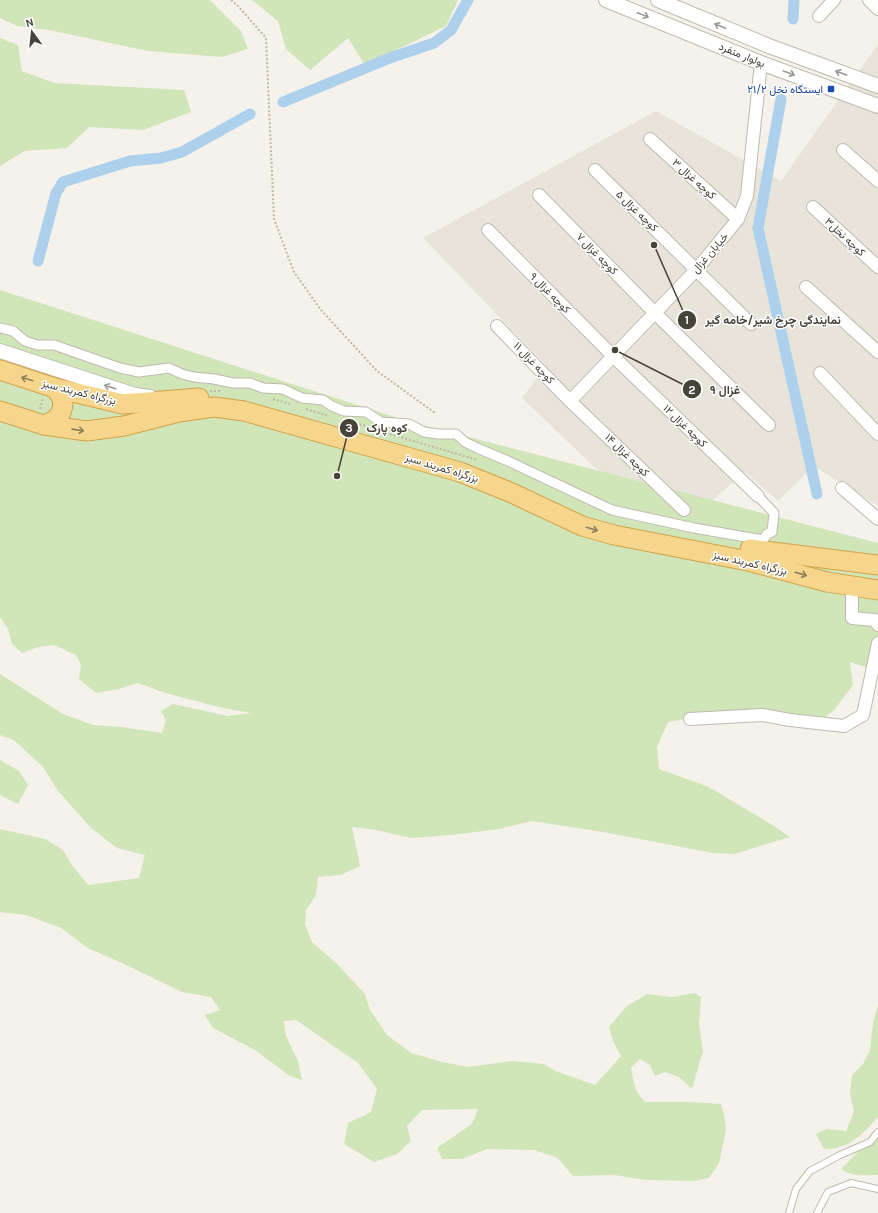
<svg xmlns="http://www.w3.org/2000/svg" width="878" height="1213" font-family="Karla,Vazirmatn,sans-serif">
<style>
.residential{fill:#e8e4da}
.green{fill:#d0e5b8}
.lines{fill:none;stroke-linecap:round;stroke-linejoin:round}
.canal{stroke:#add1ec;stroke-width:11}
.service-casing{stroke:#c0baae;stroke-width:8}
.pedestrian-casing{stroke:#c0baae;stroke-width:11}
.minor-casing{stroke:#c0baae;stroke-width:14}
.tertiary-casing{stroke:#c0baae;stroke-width:16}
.trunk-casing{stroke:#d3a247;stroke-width:21}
.path{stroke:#c0b6a1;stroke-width:2;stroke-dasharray:2 2;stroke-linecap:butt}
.service{stroke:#fff;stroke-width:6}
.pedestrian{stroke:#fff;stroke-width:9}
.minor{stroke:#fff;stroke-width:12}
.tertiary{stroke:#fff;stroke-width:14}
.trunk{stroke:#f6d68c;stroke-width:19}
.oneway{stroke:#9a9892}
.oneway2{stroke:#8e7e5a}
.transit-dot{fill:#1a4fb4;stroke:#fff;stroke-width:1.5}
.labels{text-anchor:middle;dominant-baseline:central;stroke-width:3;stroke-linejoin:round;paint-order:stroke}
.street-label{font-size:11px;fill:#484339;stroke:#fff}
.transit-label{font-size:11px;fill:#164399;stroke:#fff;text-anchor:end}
.leader{fill:none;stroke:#484339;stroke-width:1.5}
.callout-dot{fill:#484339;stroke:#fff;stroke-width:1.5}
.mark-label{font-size:12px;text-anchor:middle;font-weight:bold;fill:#fff}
.callout-label{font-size:12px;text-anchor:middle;font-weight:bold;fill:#484339;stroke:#fff;stroke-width:3;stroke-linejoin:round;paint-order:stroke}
</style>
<rect width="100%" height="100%" fill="#f5f2eb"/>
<path class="residential" d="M878 44V506L814 466 778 501 745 472 708 504 639 510 522 398 546 365 423 238 656 111 781 181Z"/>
<g class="green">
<path d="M0 0H210L241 31 248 49 222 57 148 51 49 30 17 26 0 18Z"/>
<path d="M252 0H458L446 26 365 65 348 38 310 70 286 49 278 21Z"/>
<path d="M0 38 18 45 22 71 54 83 184 90 191 112 143 130 89 127 67 148 25 151 0 166Z"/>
<path d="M0 290 407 421 878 543V671L850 662 853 685 834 710 816 724 716 713 668 722 657 747 659 769 709 787 774 826 790 837 734 854 713 853 603 832 532 821 499 829 452 835 411 838 376 830 352 827 360 866 341 875 318 877 316 895 306 910 305 924 312 942 337 964 365 994 370 1010 387 1035 411 1053 442 1062 468 1067 512 1061 544 1064 555 1071 595 1085 621 1056 613 1041 609 1027 627 1006 647 994 673 997 695 993 701 997 699 1024 703 1051 692 1089 679 1077 665 1072 655 1076 650 1065 640 1059 631 1068C633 1081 635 1092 645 1102H688L721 1104 724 1114 726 1130 719 1163 709 1178 693 1181 646 1180 614 1175 573 1176 558 1158 534 1150 487 1149 462 1159H442L437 1148 472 1124 478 1109 422 1110 407 1126 411 1141 397 1154 374 1162 344 1144 348 1123 371 1112 377 1089 358 1063 296 1020 284 1021 286 1036 298 1061 302 1080 290 1076 255 1050 213 1028 205 1015 220 1010 211 997 182 992 122 963 88 948 61 928 26 915 0 912V829L45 839 63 850 71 864 88 885 139 878 145 855 117 848 91 828 58 791 43 767 14 740 0 735V674L63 714 93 725 121 727 162 733 166 721 161 711 173 704 228 716 251 713 223 708 165 693 138 683 119 689 96 693 79 679 81 665 76 655 54 645 38 647 22 653 12 644 8 629 0 617Z"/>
<path d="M0 760 19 771 28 785 18 804 0 795Z"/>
<path d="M878 1005V1117C863 1134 848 1150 824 1149L816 1134 827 1129 846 1131 854 1112 850 1094 852 1075 863 1064 870 1050 873 1023Z"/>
<path d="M878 1131V1175C865 1175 852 1177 841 1169L866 1144Z"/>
</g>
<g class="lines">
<g class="canal">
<path d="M793 19 794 0"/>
<path d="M781 99 758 228 817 494"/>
<path d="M283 102 390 58 434 43 451 30 468 0"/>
<path d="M38 261 56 193 63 182 130 161 161 158 182 152 250 114"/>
</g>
<g class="service-casing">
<g id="service">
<path d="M789 1213 796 1189 810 1171 840 1155 870 1142 878 1132"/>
<path d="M817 1213 828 1192 851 1183 878 1189"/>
</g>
</g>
<g class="pedestrian-casing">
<path id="pedestrian" d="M0 328 13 331 25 341 37 345H54L120 368 139 372 169 368 182 374 194 377 214 379 233 383H250L263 388 283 389 302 398 323 400 332 406 344 411 366 412 381 422 409 424 424 432 438 434H456L465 442 477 448 508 461 612 510 694 528 763 540 767 534 772 532 774 513 758 496"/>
</g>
<g class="minor-casing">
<g id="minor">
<path d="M869 0 878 9"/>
<path d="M819 16 834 0"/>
<path d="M650 139 738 219"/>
<path d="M843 150 878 181"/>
<path d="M595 170 751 324"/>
<path d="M539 195 655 313 769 425"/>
<path d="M813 207 878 267"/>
<path d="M488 230 613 356 758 496"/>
<path d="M806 287 878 352"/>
<path d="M497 326 570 401 684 510"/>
<path d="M820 373 878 434"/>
<path d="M570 401 697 269 738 219 747 196 761 63"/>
<path d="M842 488 878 519"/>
<path d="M852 586V618L875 620 878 625"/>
<path d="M690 719 762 715 790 720 844 726 863 715 878 643"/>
</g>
</g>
<g class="tertiary-casing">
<g id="tertiary">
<path d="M606 0 761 63 878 106"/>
<path d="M658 0 769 46 878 86"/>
<path d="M0 351 135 395 150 397"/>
</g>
</g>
<g class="trunk-casing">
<g id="trunk">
<path d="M0 370 55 388 123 404 199 398"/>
<path d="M0 411 44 425 87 431 124 426 179 412 214 407 244 411 460 472 512 493 582 526 614 535 748 561 827 582 878 590"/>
<path d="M44 425C63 419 69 403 55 388"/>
<path d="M750 549 878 565"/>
</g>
</g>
<g class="path">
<path d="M231 0 238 6 266 38 274 219 294 272 321 310 377 371 435 413"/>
<path d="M210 391H220"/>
<path d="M273 399 290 404"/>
<path d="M40 409 43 398"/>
<path d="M306 409 328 416"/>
<path d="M348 421 373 428"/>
<path d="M386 433 478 460"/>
</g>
<use href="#service" class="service"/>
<use href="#pedestrian" class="pedestrian"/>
<use href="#minor" class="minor"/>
<use href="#tertiary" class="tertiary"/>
<use href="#trunk" class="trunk"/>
</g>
<defs><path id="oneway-shaft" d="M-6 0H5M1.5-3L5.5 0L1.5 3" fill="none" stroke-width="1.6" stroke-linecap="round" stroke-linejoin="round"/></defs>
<g class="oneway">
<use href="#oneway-shaft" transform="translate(643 15) rotate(22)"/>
<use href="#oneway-shaft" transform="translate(720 26) rotate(-157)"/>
<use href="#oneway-shaft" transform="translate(789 73) rotate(20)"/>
<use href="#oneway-shaft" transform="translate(841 73) rotate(-160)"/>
<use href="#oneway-shaft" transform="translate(110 387) rotate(-162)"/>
</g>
<g class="oneway2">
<use href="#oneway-shaft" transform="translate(27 379) rotate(-163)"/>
<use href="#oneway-shaft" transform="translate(78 430) rotate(8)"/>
<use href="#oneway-shaft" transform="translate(592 529) rotate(16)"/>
<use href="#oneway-shaft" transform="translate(801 574) rotate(16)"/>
</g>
<rect class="transit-dot" x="827" y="85" width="8" height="8" rx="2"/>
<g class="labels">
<g class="street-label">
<text transform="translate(742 55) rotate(22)">بولوار منفرد</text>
<text transform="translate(694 179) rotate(42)">کوچه غزال ۳</text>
<text transform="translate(637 211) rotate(44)">کوچه غزال ۵</text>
<text transform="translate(845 237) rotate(43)">کوچه نخل۳</text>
<text transform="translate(710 253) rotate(-49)">خیابان غزال</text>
<text transform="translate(597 254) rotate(45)">کوچه غزال ۷</text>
<text transform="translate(550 293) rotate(45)">کوچه غزال ۹</text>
<text transform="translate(534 363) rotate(46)">کوچه غزال ۱۱</text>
<text transform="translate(79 392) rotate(14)">بزرگراه کمربند سبز</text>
<text transform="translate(685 426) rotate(44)">کوچه غزال ۱۲</text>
<text transform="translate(627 455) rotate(44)">کوچه غزال ۱۴</text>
<text transform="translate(442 468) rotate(17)">بزرگراه کمربند سبز</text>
<text transform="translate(750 563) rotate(13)">بزرگراه کمربند سبز</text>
</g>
<g class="transit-label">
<text x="823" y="89">ایستگاه نخل ۲۱/۲</text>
</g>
</g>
<path class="leader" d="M654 245L687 320M615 350L692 389M337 476L349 428"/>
<g class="callout-dot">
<circle cx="654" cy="245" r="4"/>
<circle cx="615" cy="350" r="4"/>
<circle cx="337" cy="476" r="4"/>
<circle cx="687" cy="320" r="10"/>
<circle cx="692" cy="389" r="10"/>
<circle cx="349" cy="428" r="10"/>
</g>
<g class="mark-label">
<text x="687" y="324">1</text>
<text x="692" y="394">2</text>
<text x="349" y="432">3</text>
</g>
<g class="callout-label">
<text x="773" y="324">نمایندگی چرخ شیر/خامه گیر</text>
<text x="725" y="394">غزال ۹</text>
<text x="387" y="432">کوه پارک</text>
</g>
<g transform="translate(32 32) rotate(345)" stroke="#ffffff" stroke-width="3" paint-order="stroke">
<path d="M0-3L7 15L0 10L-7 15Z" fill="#484339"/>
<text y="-6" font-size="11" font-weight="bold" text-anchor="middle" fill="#484339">N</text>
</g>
</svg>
